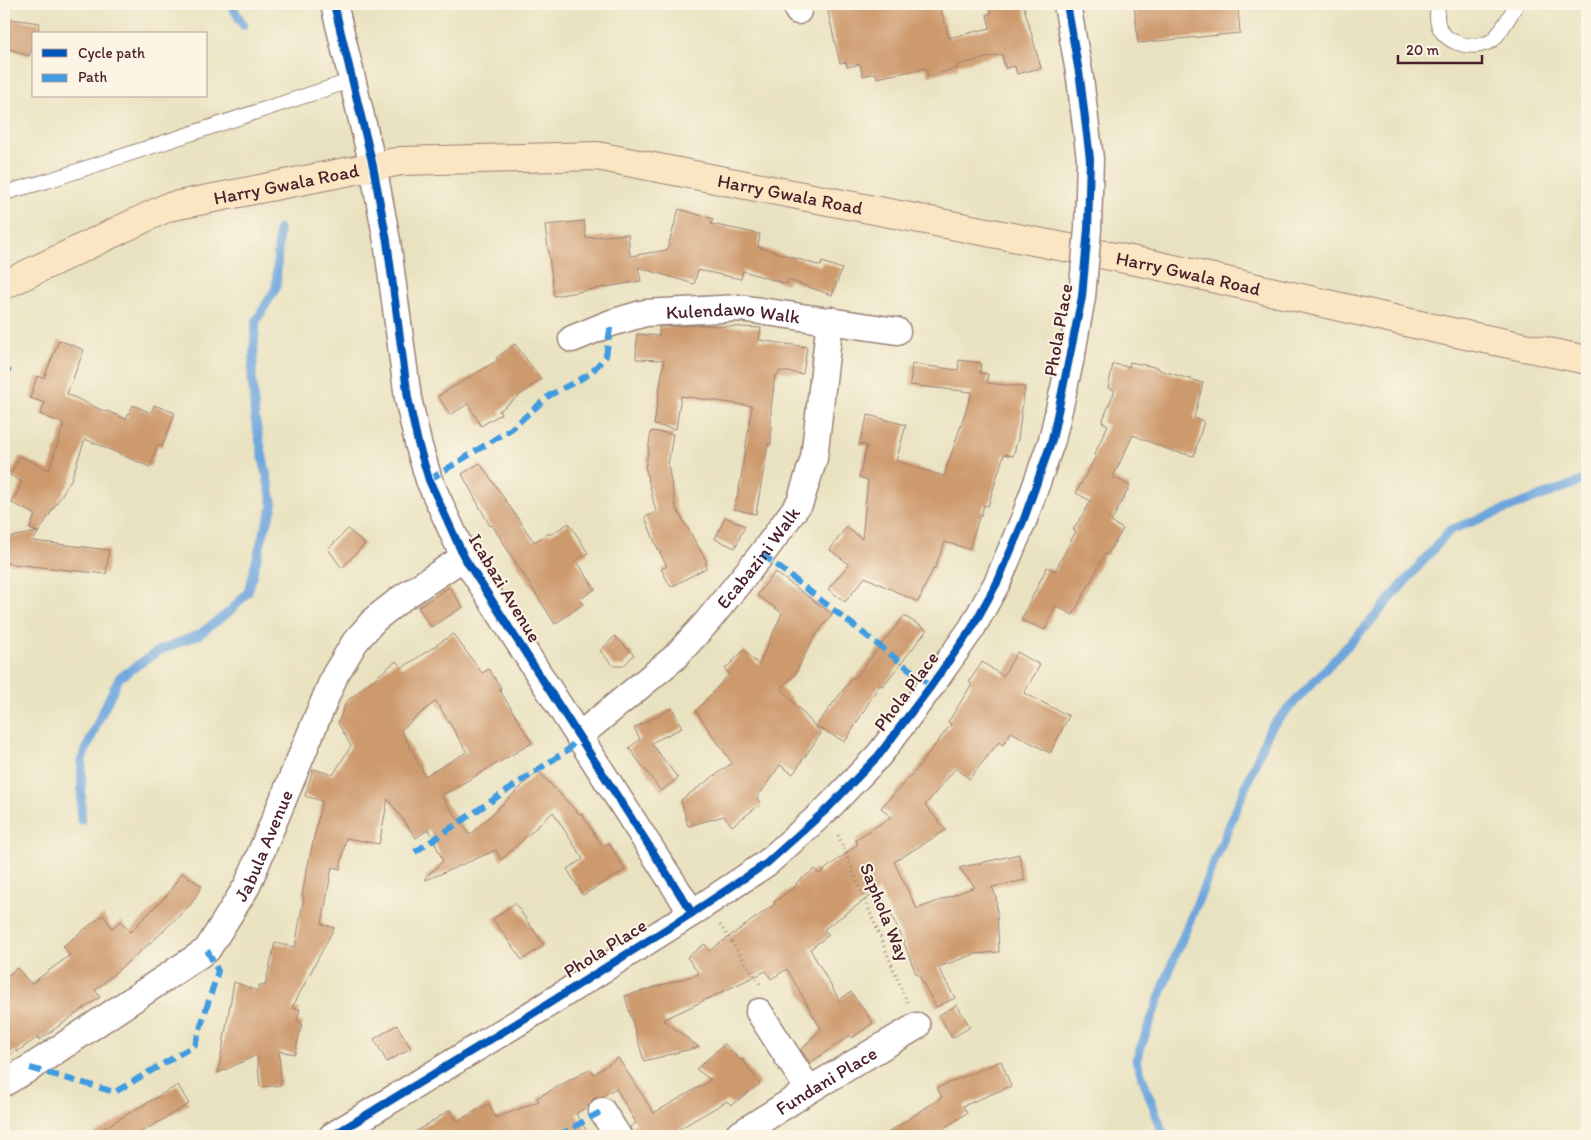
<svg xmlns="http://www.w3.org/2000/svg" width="1591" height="1140" font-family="Itim,sans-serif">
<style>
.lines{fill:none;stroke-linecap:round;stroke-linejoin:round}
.stream{stroke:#6da5dc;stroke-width:9}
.building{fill:#cd9a6d;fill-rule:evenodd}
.lane-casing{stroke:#9a8076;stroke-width:16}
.street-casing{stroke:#9a8076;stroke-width:29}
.secondary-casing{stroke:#9a8076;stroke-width:30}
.path{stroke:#9a8076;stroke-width:3;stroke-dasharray:1 4;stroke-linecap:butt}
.lane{stroke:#fff;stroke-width:14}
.street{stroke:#fff;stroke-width:26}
.secondary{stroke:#fbe6c4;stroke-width:28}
.street-bridge-casing{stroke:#9a8076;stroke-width:29;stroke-linecap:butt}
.street-bridge{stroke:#fff;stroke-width:26}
.quiet{stroke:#409be1;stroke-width:6;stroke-dasharray:12 6;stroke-linecap:butt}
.cycleway-casing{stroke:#fcf5e5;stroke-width:11}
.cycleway{stroke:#0057b8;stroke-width:8}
.labels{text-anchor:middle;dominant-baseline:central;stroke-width:4;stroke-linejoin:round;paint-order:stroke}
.street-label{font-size:19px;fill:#4a1f2b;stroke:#fcf5e5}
</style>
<rect width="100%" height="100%" fill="#fcf5e5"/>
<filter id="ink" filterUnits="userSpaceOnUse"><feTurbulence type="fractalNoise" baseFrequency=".02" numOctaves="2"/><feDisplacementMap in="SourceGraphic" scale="10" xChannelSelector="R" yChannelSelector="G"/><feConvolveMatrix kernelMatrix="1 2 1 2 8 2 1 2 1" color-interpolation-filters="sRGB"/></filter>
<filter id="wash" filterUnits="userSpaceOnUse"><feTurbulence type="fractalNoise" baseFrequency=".0096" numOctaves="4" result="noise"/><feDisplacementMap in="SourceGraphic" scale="20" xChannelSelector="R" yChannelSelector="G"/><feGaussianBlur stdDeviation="1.12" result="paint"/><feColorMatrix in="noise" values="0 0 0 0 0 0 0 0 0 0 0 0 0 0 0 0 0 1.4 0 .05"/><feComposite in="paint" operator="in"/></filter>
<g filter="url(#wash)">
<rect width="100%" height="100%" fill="#e9e2c0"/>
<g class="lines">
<g class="stream">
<path d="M231 4 243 25"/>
<path d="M81 820 82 759 100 717 119 678 158 651 200 634 230 611 248 592 263 535 273 506 255 419 252 376 256 321 276 288 279 229"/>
<path d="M1164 1136 1136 1060 1175 956 1270 728 1369 623 1450 530 1587 479"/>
</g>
</g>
<g id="blocks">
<g class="building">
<path d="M826 4H939L949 38 990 28 987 14 991 13 989 4H1023L1041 68 1017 74 1015 66 1005 68 1002 54 957 65 958 68 928 76 926 68 877 78 876 73 863 76 860 64 847 67 846 62 840 63Z"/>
<path d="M1134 4H1228V10L1238 9 1240 33 1138 43Z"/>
<path d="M4 18 40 23 37 34H34V42L29 56 4 47Z"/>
<path d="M679 209 713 219 711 224 760 234 758 247 821 266 822 262 842 269 832 295 788 280 787 284 743 271 741 279 698 270 694 284 638 267 641 281 554 296 545 225 584 221 586 238 628 234 630 256 667 250Z"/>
<path d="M700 325 761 328 759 340 807 347 803 374 779 371 778 375H775L771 409V444H768L756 514 734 509 740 484 752 406 681 396 676 429 654 425 664 360 636 359 637 334 659 336V327Z"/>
<path d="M59 340 84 350 67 394 106 412 107 411 126 419 133 405 151 413 154 405 175 413 162 447 158 445 150 467 85 439 71 480 33 541 109 550 106 574 4 563V538L38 532 30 529 35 514 12 503 22 482 10 475 20 456 49 470 64 424 40 414 45 403 30 398 37 376 44 378Z"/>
<path d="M515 344 541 379 499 411 501 414 481 426 468 404 450 415 438 396 498 360 496 358Z"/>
<path d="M959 360 981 363 980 373 988 374 987 383 1025 387 1018 439 1013 456 1004 454 988 506 984 505 981 516 980 515 969 549 945 542 934 570 933 569 918 602 865 577 845 602 828 589 849 564 830 550 846 527 862 539 868 480 859 477 867 446 859 444 868 415 906 425 896 461 944 476 972 392 910 385 912 364 958 370Z"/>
<path d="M1130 362 1159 368V370L1203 383 1194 418 1204 421 1194 456 1172 451 1133 435 1113 477 1130 486 1111 522 1123 529 1107 555 1105 554 1073 615 1056 606 1045 630 1021 620 1047 567 1055 571 1076 531 1073 530 1091 501 1076 493 1096 456 1094 455 1108 425 1102 422 1115 390 1108 388 1113 364 1129 367Z"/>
<path d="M651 431 673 434 668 465 676 508 706 560V568L671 587 661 569 667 566 656 545 645 517 656 512 645 466 646 465Z"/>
<path d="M480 463 534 542 549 533 550 535 569 523 588 553 576 560 595 589 579 600 583 604 555 624 492 525 490 526 462 474Z"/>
<path d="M725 517 745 526 735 548 715 539Z"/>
<path d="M348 529 365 544 342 568 328 549Z"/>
<path d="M775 572 832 614 813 639 795 674 781 688 821 733 793 774 780 765 757 798 761 804 732 826 724 816 688 826 681 800 732 763 696 711 729 674 725 669 744 650 759 665 782 613 757 595Z"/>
<path d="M449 587 463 607 431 627 418 607Z"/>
<path d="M904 616 927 630 883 686 880 684 845 742 816 726 853 677 855 678Z"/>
<path d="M453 634 482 673 489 669 501 688 499 689 532 743 441 796 470 835 538 771 579 814 581 813 603 847 609 843 625 870 583 895 567 869 583 859 553 812 501 860 496 850 426 880 425 878 443 861 429 829 416 838 388 799 379 844 346 838 340 869 332 867 322 924 334 928 292 1008 300 1009 297 1021 302 1023 295 1054 279 1051 281 1085 260 1087 257 1055 218 1073 234 982 258 991 259 985 265 986 275 943 295 947 304 897 302 896 306 874 322 801 305 796 313 769 333 775 351 746 338 723 346 702 396 661 402 668ZM436 701 467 752 425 776 401 730Z"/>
<path d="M615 636 634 655 623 666H614L600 651Z"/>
<path d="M1017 652 1040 665 1024 693 1069 716 1050 753 1011 732 1003 745 999 742 969 779 956 768 925 805 946 830 894 862 917 909 975 887 959 868 1019 854 1025 880 992 887 996 896 999 952 975 954 938 967 955 998 936 1007 918 974H916L901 935 879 890 824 929 829 935 810 949 839 1000 851 992 873 1023 852 1038 850 1035 810 1063 801 1050 821 1029 787 969 771 979 766 971 663 1020 699 1047 644 1061 625 996 699 974 687 957 705 944 709 951 775 904 774 902 797 885 796 883 815 869 819 874 858 844 855 840 891 817 881 808 916 770 951 724 948 722 972 684 969 682 982 662 1003 676Z"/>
<path d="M672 708 682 728 651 743 678 778 661 791 629 748 640 739 634 728Z"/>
<path d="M182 873 202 886 191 904 156 938 95 990 100 997 39 1040 38 1037 17 1052 16 1050 4 1059V979L17 968 31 984 70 955 63 946 103 915 112 928 121 921 130 932 167 895Z"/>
<path d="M515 903 544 945 522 960 493 919Z"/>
<path d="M957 1005 970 1027 952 1038 939 1015Z"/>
<path d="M397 1025 411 1048 387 1062 374 1039Z"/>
<path d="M725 1044 740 1060 742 1059 760 1084 731 1105 727 1101 669 1135 670 1136H633L630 1127 636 1123 616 1088 603 1096 594 1098 588 1106 576 1114 590 1136H409L450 1110 457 1121 489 1104 496 1118 539 1101 537 1098 590 1069 594 1074 618 1058 654 1113 711 1080 696 1069Z"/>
<path d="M1001 1061 1011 1086 963 1106 967 1113 932 1136H883L942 1097 937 1088Z"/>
<path d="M178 1085 189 1104 157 1123 134 1136H90Z"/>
</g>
</g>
</g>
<g filter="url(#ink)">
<use href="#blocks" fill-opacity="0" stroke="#9a8076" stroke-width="1"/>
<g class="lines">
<g class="lane-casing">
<g id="lane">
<path d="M1439 4C1438 7 1437 12 1437 15 1436 43 1473 53 1493 40 1501 33 1511 13 1517 4"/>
<path d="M4 193 47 181 353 80"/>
</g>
</g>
<g class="street-casing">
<g id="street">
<path d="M334 4 373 166 387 241 408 398 418 443 429 480 464 557 692 913"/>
<path d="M1067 4 1080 78"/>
<path d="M798 11 799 4"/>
<path id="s1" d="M572 339 611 323 645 313 740 308 897 331"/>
<path id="s2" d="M579 736 674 658 707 622 762 554 800 502 814 458 830 320"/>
<path d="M759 1012 809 1090"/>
<path id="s3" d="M4 1083 30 1068 207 950 247 886 335 675 355 642 375 619 402 598 464 557"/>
<path d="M602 1111 618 1136"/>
<path d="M332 1136 532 1014 692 913 767 863 828 808 879 755 931 686 972 628 998 581 1024 519 1052 440 1072 353"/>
<path id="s4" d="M737 1136 809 1090 917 1026"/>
</g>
</g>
<g class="secondary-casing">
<g id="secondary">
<path id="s5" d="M4 285 168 207 401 161 597 156 1151 264 1437 329 1587 360"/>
</g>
</g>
<g class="path">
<path d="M838 835 907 1002"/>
<path d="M720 925 760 984"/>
</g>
<use href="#lane" class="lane"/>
<use href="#street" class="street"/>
<use href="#secondary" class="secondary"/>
<g class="street-bridge-casing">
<path id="street-bridge" d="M1072 353 1082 297 1088 229 1090 159 1080 78"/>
</g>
<use href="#street-bridge" class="street-bridge"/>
<g class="quiet">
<path d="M4 377 9 368"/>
<path d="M429 480 511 429 550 395 590 374 606 356 611 323"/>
<path d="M762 554 931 686"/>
<path d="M415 852 569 749 579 736"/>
<path d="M30 1068 115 1092 195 1045 218 971 207 950"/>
<path d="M741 1134 742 1136"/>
<path d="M558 1136 602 1111"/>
</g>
<g class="cycleway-casing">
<g id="cycleway">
<path d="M334 4 373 166 387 241 408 398 418 443 429 480 464 557 692 913"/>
<path d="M332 1136 532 1014 692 913 767 863 828 808 879 755 931 686 972 628 998 581 1024 519 1052 440 1082 297 1088 229 1090 159 1080 78 1067 4"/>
</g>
</g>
<use href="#cycleway" class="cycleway"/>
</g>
</g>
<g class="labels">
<g class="street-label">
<text stroke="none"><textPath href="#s5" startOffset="302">Harry Gwala Road</textPath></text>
<text stroke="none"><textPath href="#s5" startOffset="812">Harry Gwala Road</textPath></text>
<text stroke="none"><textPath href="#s5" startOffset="1218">Harry Gwala Road</textPath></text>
<text stroke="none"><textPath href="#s1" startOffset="166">Kulendawo Walk</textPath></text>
<text transform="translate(1058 330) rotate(-80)">Phola Place</text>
<text stroke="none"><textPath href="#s2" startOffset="254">Ecabazini Walk</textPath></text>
<text transform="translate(505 588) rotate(59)">Icabazi Avenue</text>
<text transform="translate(906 691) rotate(-53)">Phola Place</text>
<text stroke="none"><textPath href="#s3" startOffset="362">Jabula Avenue</textPath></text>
<text transform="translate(885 912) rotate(68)">Saphola Way</text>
<text transform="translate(605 948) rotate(-32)">Phola Place</text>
<text stroke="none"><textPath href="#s4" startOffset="105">Fundani Place</textPath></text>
</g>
</g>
<rect width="1591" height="1140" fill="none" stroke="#fcf5e5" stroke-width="20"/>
<rect x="32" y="32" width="175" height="65" fill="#fcf5e5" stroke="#b59f9b"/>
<rect x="42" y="49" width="25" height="8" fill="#0057b8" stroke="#b59f9b"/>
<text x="78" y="58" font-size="15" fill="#4a1f2b">Cycle path</text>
<rect x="42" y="74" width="25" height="8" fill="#409be1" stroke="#b59f9b"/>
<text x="78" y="82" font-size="15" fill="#4a1f2b">Path</text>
<path d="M1398 55v8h84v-8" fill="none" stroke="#4a1f2b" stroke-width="2.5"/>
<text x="1406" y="55" font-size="15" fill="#4a1f2b" stroke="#fcf5e5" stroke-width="4" paint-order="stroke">20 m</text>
</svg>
